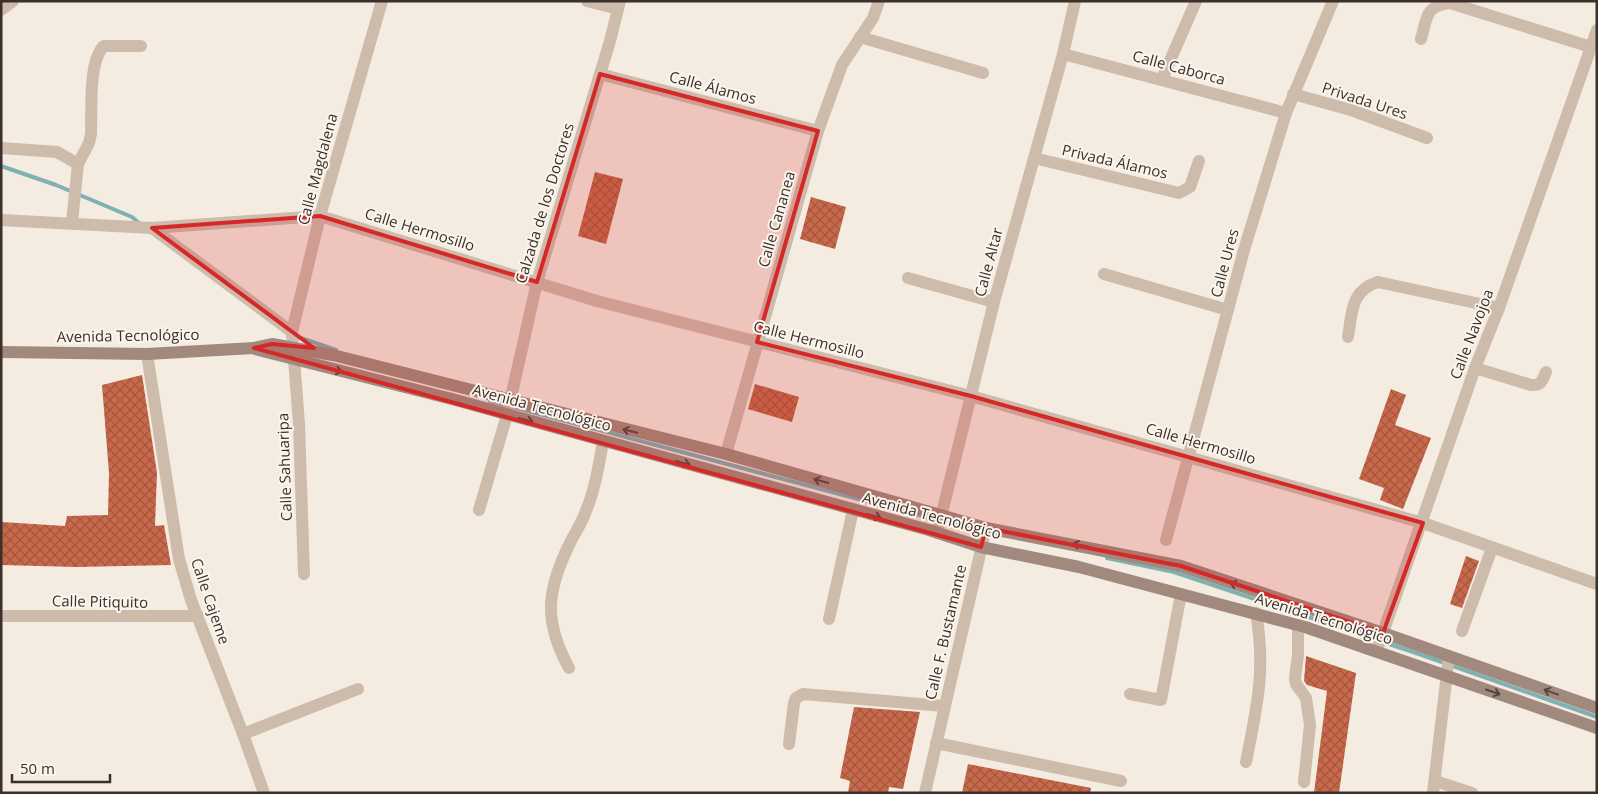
<svg xmlns="http://www.w3.org/2000/svg" width="1598" height="794" font-family="'Open Sans',sans-serif">
<style>
.lines{fill:none;stroke-linecap:round;stroke-linejoin:round}
.stream{stroke:#7fb0b2;stroke-width:4}
.building{fill:url(#building-cross-hatch)}
.street{stroke:#cdbbac;stroke-width:12}
.secondary{stroke:#a18a7d;stroke-width:12}
.oneway{stroke:#544640}
.marked{fill:#d62828;fill-opacity:0.2;stroke:#d62828;stroke-width:4;stroke-linejoin:round}
.labels{text-anchor:middle;dominant-baseline:central;stroke-width:4;stroke-linejoin:round;paint-order:stroke}
.street-label{font-size:15px;fill:#3b302b;stroke:#fbf5ee}
</style>
<defs>
<pattern id="building-cross-hatch" width="8" height="8" patternUnits="userSpaceOnUse" patternTransform="scale(1.25)"><rect width="8" height="8" fill="#c8694b"/><path d="M0 0l8 8M0 8l8-8" fill="none" stroke="#a4573f"/></pattern>
</defs>
<rect width="100%" height="100%" fill="#f4ebe1"/>
<g class="lines">
<g class="stream">
<path d="M1 166 56 185 132 217 140 224"/>
<path d="M295 336 336 350"/>
<path d="M490 401 937 520"/>
<path d="M1107 558 1174 572 1419 654 1597 717"/>
</g>
</g>
<g class="building">
<path d="M595 172 623 179 606 244 578 236Z"/>
<path d="M811 197 846 207 835 249 800 239Z"/>
<path d="M142 375 157 473 155 526 164 525 171 565 77 567 1 565V522L65 526 67 516 108 515 109 473 102 385Z"/>
<path d="M755 384 799 397 792 422 748 409Z"/>
<path d="M1391 389 1406 395 1395 425 1431 438 1403 509 1380 500 1384 488 1359 479Z"/>
<path d="M1466 556 1479 561 1462 608 1450 604Z"/>
<path d="M1306 656 1356 673 1339 793H1314L1327 691 1307 685 1304 681Z"/>
<path d="M854 707 920 712 903 789 889 787 888 793H848L850 781 840 778Z"/>
<path d="M968 764 1091 788 1090 793H962Z"/>
</g>
<g class="lines">
<g class="street">
<path d="M587 1 618 9"/>
<path d="M1 10 13 1"/>
<path d="M860 37 983 73"/>
<path d="M1421 39C1427 19 1425 5 1450 3L1591 47"/>
<path d="M1063 54 1286 113"/>
<path d="M600 74 818 131"/>
<path d="M1162 79 1196 1"/>
<path d="M1293 94 1351 110 1427 138"/>
<path d="M1 148 57 152 78 164"/>
<path d="M1034 158 1179 193 1190 187 1199 161"/>
<path d="M1 220 152 228 320 216 597 301 971 396 1423 523 1597 584"/>
<path d="M72 222 78 164 89 143 91 134C92 112 88 61 104 46H141"/>
<path d="M152 228 292 332"/>
<path d="M1104 274 1228 310"/>
<path d="M908 278 994 302"/>
<path d="M1348 337C1352 312 1351 290 1378 282L1499 308"/>
<path d="M293 346 292 332 320 216 382 1"/>
<path d="M147 354 179 559 191 600 243 734 264 793"/>
<path d="M294 359 299 424 304 574"/>
<path d="M1475 368 1531 385C1541 386 1542 381 1546 372"/>
<path d="M726 454 818 131 842 65 873 18 879 1"/>
<path d="M479 510 507 415 537 282 610 41 620 1"/>
<path d="M937 533 994 302 1063 54 1075 1"/>
<path d="M1166 540 1244 250 1286 113 1333 1"/>
<path d="M1 616H198"/>
<path d="M829 619 853 510"/>
<path d="M1298 625V655L1295 678 1296 684 1306 698 1310 725 1304 782"/>
<path d="M1462 631 1492 548"/>
<path d="M1377 650 1475 368 1499 308 1597 30"/>
<path d="M569 668C544 622 546 592 569 545 574 534 582 523 586 511 595 489 599 465 603 441"/>
<path d="M1130 694 1161 700 1181 594"/>
<path d="M243 734 358 689"/>
<path d="M936 743 1121 781"/>
<path d="M789 744 794 703 796 698 803 694 944 706"/>
<path d="M1246 762C1257 707 1266 669 1256 613"/>
<path d="M1435 781 1472 793"/>
<path d="M925 793 986 528"/>
<path d="M1433 793 1449 656"/>
</g>
<g class="secondary">
<path d="M255 349 452 399 929 530 981 547 1079 567 1305 627 1597 728"/>
<path d="M1 352 147 354 254 348 272 344 333 355 726 454 986 528 1181 566 1383 633 1597 708"/>
</g>
</g>
<defs><path id="oneway-shaft" d="M-6 0H5M1.5-3L5.5 0L1.5 3" fill="none" stroke-width="1.6" stroke-linecap="round" stroke-linejoin="round" transform="scale(1.25)"/></defs>
<g class="oneway">
<use href="#oneway-shaft" transform="translate(335 370) rotate(14)"/>
<use href="#oneway-shaft" transform="translate(526 420) rotate(15)"/>
<use href="#oneway-shaft" transform="translate(630 431) rotate(-167)"/>
<use href="#oneway-shaft" transform="translate(683 463) rotate(16)"/>
<use href="#oneway-shaft" transform="translate(821 481) rotate(-164)"/>
<use href="#oneway-shaft" transform="translate(874 516) rotate(15)"/>
<use href="#oneway-shaft" transform="translate(1080 545) rotate(-169)"/>
<use href="#oneway-shaft" transform="translate(1237 585) rotate(-162)"/>
<use href="#oneway-shaft" transform="translate(1493 692) rotate(19)"/>
<use href="#oneway-shaft" transform="translate(1551 692) rotate(-160)"/>
</g>
<path class="marked" d="M600 74 818 131 757 342 971 396 1423 523 1383 633 1181 566 986 528 981 547 254 348 272 344 314 348 152 228 320 216 537 282Z"/>
<g class="labels">
<g class="street-label">
<text transform="translate(1179 67) rotate(15)">Calle Caborca</text>
<text transform="translate(713 87) rotate(15)">Calle Álamos</text>
<text transform="translate(1365 100) rotate(18)">Privada Ures</text>
<text transform="translate(1115 161) rotate(13)">Privada Álamos</text>
<text transform="translate(317 169) rotate(-75)">Calle Magdalena</text>
<text transform="translate(544 203) rotate(-73)">Calzada de los Doctores</text>
<text transform="translate(776 219) rotate(-74)">Calle Cananea</text>
<text transform="translate(420 229) rotate(17)">Calle Hermosillo</text>
<text transform="translate(988 262) rotate(-75)">Calle Altar</text>
<text transform="translate(1224 263) rotate(-75)">Calle Ures</text>
<text transform="translate(1471 334) rotate(-69)">Calle Navojoa</text>
<text transform="translate(128 335) rotate(-1)">Avenida Tecnológico</text>
<text transform="translate(809 339) rotate(14)">Calle Hermosillo</text>
<text transform="translate(542 407) rotate(15)">Avenida Tecnológico</text>
<text transform="translate(1201 443) rotate(16)">Calle Hermosillo</text>
<text transform="translate(284 467) rotate(-92)">Calle Sahuaripa</text>
<text transform="translate(932 515) rotate(15)">Avenida Tecnológico</text>
<text transform="translate(100 601) rotate(1)">Calle Pitiquito</text>
<text transform="translate(211 601) rotate(71)">Calle Cajeme</text>
<text transform="translate(1324 618) rotate(17)">Avenida Tecnológico</text>
<text transform="translate(945 632) rotate(-77)">Calle F. Bustamante</text>
</g>
</g>
<rect width="1598" height="794" fill="none" stroke="#3b302b" stroke-width="5"/>
<path d="M12 774v8h98v-8" fill="none" stroke="#3b302b" stroke-width="2.5"/>
<text x="20" y="774" font-size="15" fill="#3b302b" stroke="#fbf5ee" stroke-width="4" paint-order="stroke">50 m</text>
</svg>
